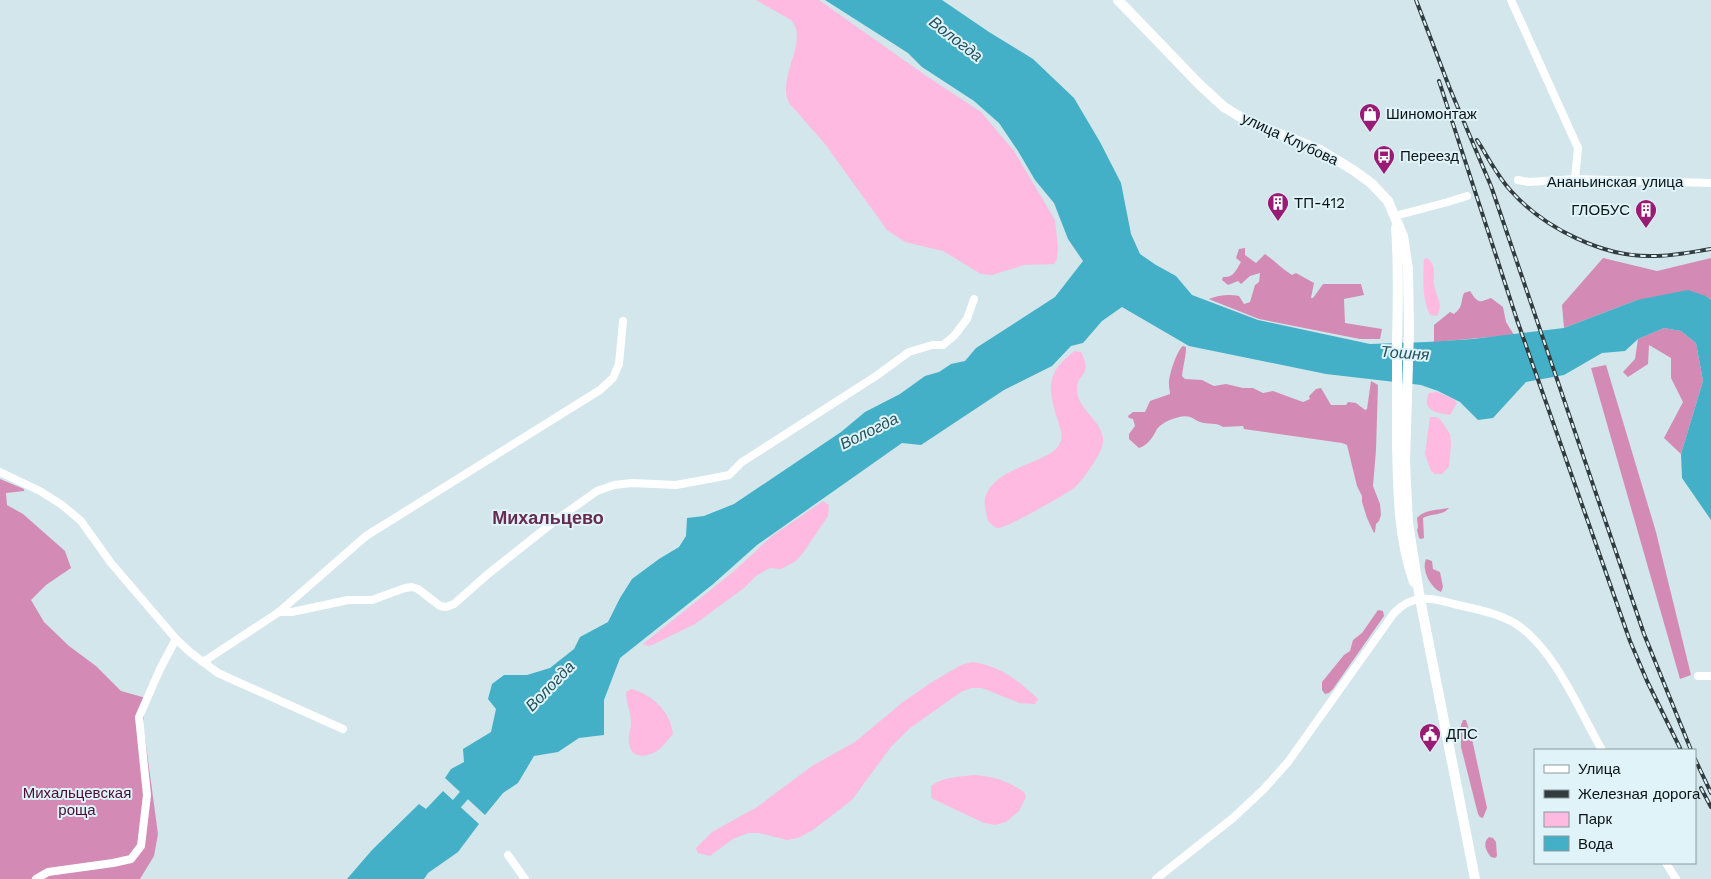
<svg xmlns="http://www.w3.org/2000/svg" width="1711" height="879" font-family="'Work Sans',sans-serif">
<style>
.green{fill:#febae1}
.forest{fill:#d38bb6}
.water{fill:#43b0c7}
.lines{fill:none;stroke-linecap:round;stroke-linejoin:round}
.river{stroke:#43b0c7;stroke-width:11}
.street{stroke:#fff;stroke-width:8}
.secondary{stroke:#fff;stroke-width:10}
.rail-casing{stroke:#323c3e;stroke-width:4}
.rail{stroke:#dff3f8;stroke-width:2;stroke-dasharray:5.5;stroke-linecap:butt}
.labels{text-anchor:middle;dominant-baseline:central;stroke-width:4;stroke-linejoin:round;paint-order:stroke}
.poi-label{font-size:15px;fill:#0d1416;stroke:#dff3f8;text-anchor:start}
.street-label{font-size:15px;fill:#0d1416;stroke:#dff3f8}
.park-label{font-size:15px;fill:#4c0c38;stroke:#dff3f8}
.water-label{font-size:16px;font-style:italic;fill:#23515c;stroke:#dff3f8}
.quarter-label{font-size:18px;font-weight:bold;fill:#672a51;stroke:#dff3f8}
</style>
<rect width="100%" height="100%" fill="#d2e6eb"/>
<g class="green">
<path d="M756 0H819L925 75 981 112 1014 151 1055 220 1058 248 1057 259 1054 264 1024 265 992 275 981 274 943 251 905 242 887 230 825 144 789 103C776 77 810 41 791 20Z"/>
<path d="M1427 258C1437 266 1433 274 1434 284 1436 297 1444 304 1437 316L1430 315C1422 300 1423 276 1424 259Z"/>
<path d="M1075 351 1081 352C1094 377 1076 372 1077 390 1078 413 1109 423 1102 447 1100 455 1081 483 1074 488 1066 494 1004 530 997 528 994 527 990 523 988 521 986 512 983 503 986 495 994 475 1022 467 1039 459 1046 456 1057 451 1060 443 1064 436 1060 429 1058 421 1048 390 1045 372 1075 351Z"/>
<path d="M1437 392 1454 399 1457 403 1450 415C1436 413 1421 410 1429 393Z"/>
<path d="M1430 417H1437L1440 419 1450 434 1451 444 1449 467 1442 474H1435L1431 471 1425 454Z"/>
<path d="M823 501 829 505 828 516 803 553 796 561 781 569 770 568 756 576 744 588 695 624 654 644 649 646 643 644 733 572 772 536Z"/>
<path d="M972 662C999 665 1019 681 1038 699L1035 704 1019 703 982 688H971L961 692 910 728 890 748 852 800 813 830 798 838 787 840 759 833H748L733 839 710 856 698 853 696 848 712 832 757 807 812 766 855 742 903 702 932 682 961 665Z"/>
<path d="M631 689C652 694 671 712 673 734 668 739 663 747 657 751 645 758 630 759 629 742 628 736 631 729 631 723 631 712 626 703 626 692Z"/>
<path d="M973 775C993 776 1008 781 1024 792L1026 797 1019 811 1006 822 995 825 984 823 931 798V786C942 777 959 777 973 775Z"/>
</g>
<g class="forest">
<path d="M1245 248V255L1256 263 1265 254C1275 261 1282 269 1292 275L1296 273 1314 283 1311 298H1313L1323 284H1361L1364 295 1344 299 1345 323 1382 329 1380 339H1360L1259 319 1211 300 1209 299C1218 295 1230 294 1239 296L1244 304 1250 302 1255 285 1259 282 1260 273 1250 276 1241 284 1238 281 1228 285 1222 280 1223 277C1234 278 1236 270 1241 262L1236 258 1239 249Z"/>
<path d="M1603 258 1657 271 1711 258V300L1706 296 1637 300 1564 328 1562 305Z"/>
<path d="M1470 291C1478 303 1478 303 1491 298L1503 307 1506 322 1514 335 1434 342V325L1450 312 1454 314C1464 306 1460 302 1464 293Z"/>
<path d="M1664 328 1681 331 1696 343 1703 381 1681 454 1664 438 1683 402 1671 378V358L1649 345 1648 364 1628 377 1623 372 1635 359 1638 339Z"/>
<path d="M1183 346 1186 347C1186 357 1183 366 1182 376L1185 379 1202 380 1214 386 1226 384 1243 388H1253L1263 393 1273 391 1303 402 1310 399 1309 396 1316 389 1321 388 1331 405H1346L1348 402 1356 403 1365 410 1367 409 1371 381 1378 385 1376 450 1373 486 1380 504 1381 515 1379 521 1376 524 1375 532 1374 533 1367 518 1362 502V496L1357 486 1347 445 1342 443 1244 429 1243 426 1223 427C1217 422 1207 425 1200 422 1197 421 1193 418 1190 417 1181 414 1162 422 1157 429 1153 437 1148 445 1139 448L1129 439V434L1135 426 1133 419 1129 418 1128 416 1133 412H1145L1150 401 1170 394C1170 391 1169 388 1169 385 1168 377 1177 350 1183 346Z"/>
<path d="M1606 365 1656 532 1691 675 1680 679 1591 368Z"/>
<path d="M0 479 24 489V491L6 493 7 505 23 514 65 551 71 568 46 585 31 600 44 622 69 646 96 666 121 691 146 698 143 723 158 834 154 856 140 879H0Z"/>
<path d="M1449 508C1443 516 1431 513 1423 518L1424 538 1421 539 1419 538 1417 530 1418 527 1417 518C1425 509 1438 510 1449 508Z"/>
<path d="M1426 559 1432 561 1433 569 1440 572 1443 587 1441 592C1431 588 1421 570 1426 559Z"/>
<path d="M1378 610 1383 611 1384 616 1333 689 1329 693 1325 694 1322 690V682L1344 655 1350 651 1353 640 1362 633Z"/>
<path d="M1463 720H1466L1472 739 1487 808 1483 818 1480 817 1478 814 1461 747V725Z"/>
<path d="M1489 837 1493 838 1496 842 1497 856 1495 858 1491 857C1486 851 1482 843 1489 837Z"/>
</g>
<g class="water">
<path d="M825 0H942L989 32 1033 59 1074 98 1100 142 1121 183 1131 234 1140 254 1156 265 1176 276 1192 295 1258 320 1370 344 1427 342 1473 339 1564 328 1637 300 1688 290 1706 296 1711 300V520L1682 478 1681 454 1703 381 1696 343 1681 331 1664 328 1638 339 1625 351 1602 353 1564 375 1526 382 1493 418 1478 420 1460 402 1438 391 1421 385 1326 374 1189 346 1122 307 1102 321 1083 343 1071 346 1052 366 1004 390 921 445 902 443 757 545 712 585 620 658 604 700V735L579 738 558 752 534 756 518 783 503 793 485 815 445 778 451 769 464 762 463 749 491 732 496 709 488 699 492 684 504 675H527L550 668 574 649 580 637 608 622 620 598 632 579 659 559 679 547 686 536 687 518 704 516 734 504 841 432 865 412 900 394 925 376 939 372 951 364 965 361 976 348 1055 297 1083 261 1068 239 1054 203 1035 180 1018 151 999 123 974 101 922 67 908 53Z"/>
<path d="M443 791 479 824 458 852 428 873 424 879H347L372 850 419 804 426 809Z"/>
</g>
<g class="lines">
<path class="river" d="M447 815 474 784"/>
<g class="street">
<path d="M1511 0 1578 148 1575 179"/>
<path d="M1518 180 1529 182 1575 179 1711 183"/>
<path d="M1395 216 1448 202 1467 196"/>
<path d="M0 472 40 491 62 505 81 521 111 563 176 639 191 653 218 673 343 729"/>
<path d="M279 612H292L348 600H372L405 588 412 587 418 589 440 606 446 607 454 604 488 574 556 520 597 491 614 485 632 483 676 485 714 478 729 475 742 462 876 376 909 352 932 345H943L954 336 967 319 974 299"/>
<path d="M203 662 279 612 366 536 600 390 613 378 619 364 623 321"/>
<path d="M1698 676H1711"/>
<path d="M508 855 525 879"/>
<path d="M1666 863 1676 879"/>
<path d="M36 879 48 872 113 863 131 859 141 846 147 795 139 717 160 669 176 639"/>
<path d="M1156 879 1233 818 1264 789 1288 762 1394 613C1412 594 1431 597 1454 604 1475 609 1498 613 1516 624 1554 648 1580 712 1602 750"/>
</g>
<g class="secondary">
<path d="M1118 0 1200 85 1224 107 1247 121 1320 150 1353 170 1371 183 1388 201 1403 236 1408 269 1409 329 1405 463 1408 523 1420 599 1475 879"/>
<path d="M1396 228C1399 267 1398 304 1397 343 1397 376 1397 409 1397 442 1398 488 1398 538 1414 582"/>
</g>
<g class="rail-casing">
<g id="rail">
<path d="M1416 0 1450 89 1491 186 1644 634 1691 750"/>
<path d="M1439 81 1517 320 1630 641 1647 681 1681 750"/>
<path d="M1477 140C1488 157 1497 176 1511 191 1544 228 1604 258 1654 256 1673 256 1692 252 1711 249"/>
<path d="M1695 759 1711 793"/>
<path d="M1701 788 1711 807"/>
</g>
</g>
<use href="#rail" class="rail"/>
</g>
<defs>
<g id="shop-pin" transform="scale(1.125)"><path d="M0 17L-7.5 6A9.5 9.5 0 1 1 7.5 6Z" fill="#991c74" stroke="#dff3f8"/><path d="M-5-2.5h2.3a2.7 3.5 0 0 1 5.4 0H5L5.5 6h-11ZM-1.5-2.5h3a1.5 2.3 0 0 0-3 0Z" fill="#fff"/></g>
<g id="bus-pin" transform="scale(1.125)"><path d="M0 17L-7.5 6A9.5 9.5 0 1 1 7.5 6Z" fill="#991c74" stroke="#dff3f8"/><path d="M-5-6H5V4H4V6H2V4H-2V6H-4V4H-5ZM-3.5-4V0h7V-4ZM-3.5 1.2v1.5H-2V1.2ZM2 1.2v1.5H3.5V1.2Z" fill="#fff"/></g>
<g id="building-pin" transform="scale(1.125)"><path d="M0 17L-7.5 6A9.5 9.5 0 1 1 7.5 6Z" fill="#991c74" stroke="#dff3f8"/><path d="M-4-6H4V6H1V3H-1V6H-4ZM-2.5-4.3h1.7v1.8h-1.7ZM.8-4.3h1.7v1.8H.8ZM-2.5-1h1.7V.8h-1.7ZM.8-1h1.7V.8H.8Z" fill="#fff"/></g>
<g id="civic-pin" transform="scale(1.125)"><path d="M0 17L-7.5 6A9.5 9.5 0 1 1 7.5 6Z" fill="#991c74" stroke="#dff3f8"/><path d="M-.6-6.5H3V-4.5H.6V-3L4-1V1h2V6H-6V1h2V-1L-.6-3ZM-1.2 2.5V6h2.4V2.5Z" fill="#fff"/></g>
</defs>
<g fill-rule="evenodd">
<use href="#shop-pin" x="1370" y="114"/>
<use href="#bus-pin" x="1384" y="156"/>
<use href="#building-pin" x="1278" y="203"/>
<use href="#building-pin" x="1646" y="210"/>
<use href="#civic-pin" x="1430" y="734"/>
</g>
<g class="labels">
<g class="poi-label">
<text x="1386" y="114">Шиномонтаж</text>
<text x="1400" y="156">Переезд</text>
<text x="1294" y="203">ТП-412</text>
<text x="1630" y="210" text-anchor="end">ГЛОБУС</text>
<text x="1446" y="734">ДПС</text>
</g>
<g class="street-label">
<text transform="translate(1290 139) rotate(25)">улица Клубова</text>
<text x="1615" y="182">Ананьинская улица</text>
</g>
<g class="park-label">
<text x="77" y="793">Михальцевская<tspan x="77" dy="17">роща</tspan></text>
</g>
<g class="water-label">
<text transform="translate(956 39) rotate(38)">Вологда</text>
<text transform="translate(1405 353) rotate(4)">Тошня</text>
<text transform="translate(869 431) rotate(-26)">Вологда</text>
<text transform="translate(550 686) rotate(-46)">Вологда</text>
</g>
<g class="quarter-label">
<text x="548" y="517">Михальцево</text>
</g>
</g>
<rect x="1534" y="749" width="162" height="115" fill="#dff3f8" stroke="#8b9a9e"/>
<rect x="1544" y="765" width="25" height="8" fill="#ffffff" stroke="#8b9a9e"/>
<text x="1578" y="774" font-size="15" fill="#0d1416">Улица</text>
<rect x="1544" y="790" width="25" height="8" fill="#323c3e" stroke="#8b9a9e"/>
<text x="1578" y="799" font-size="15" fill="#0d1416">Железная дорога</text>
<rect x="1544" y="812" width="25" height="15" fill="#febae1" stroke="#8b9a9e"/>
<text x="1578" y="824" font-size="15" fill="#0d1416">Парк</text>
<rect x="1544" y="836" width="25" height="15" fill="#43b0c7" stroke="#8b9a9e"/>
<text x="1578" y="849" font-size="15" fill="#0d1416">Вода</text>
</svg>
